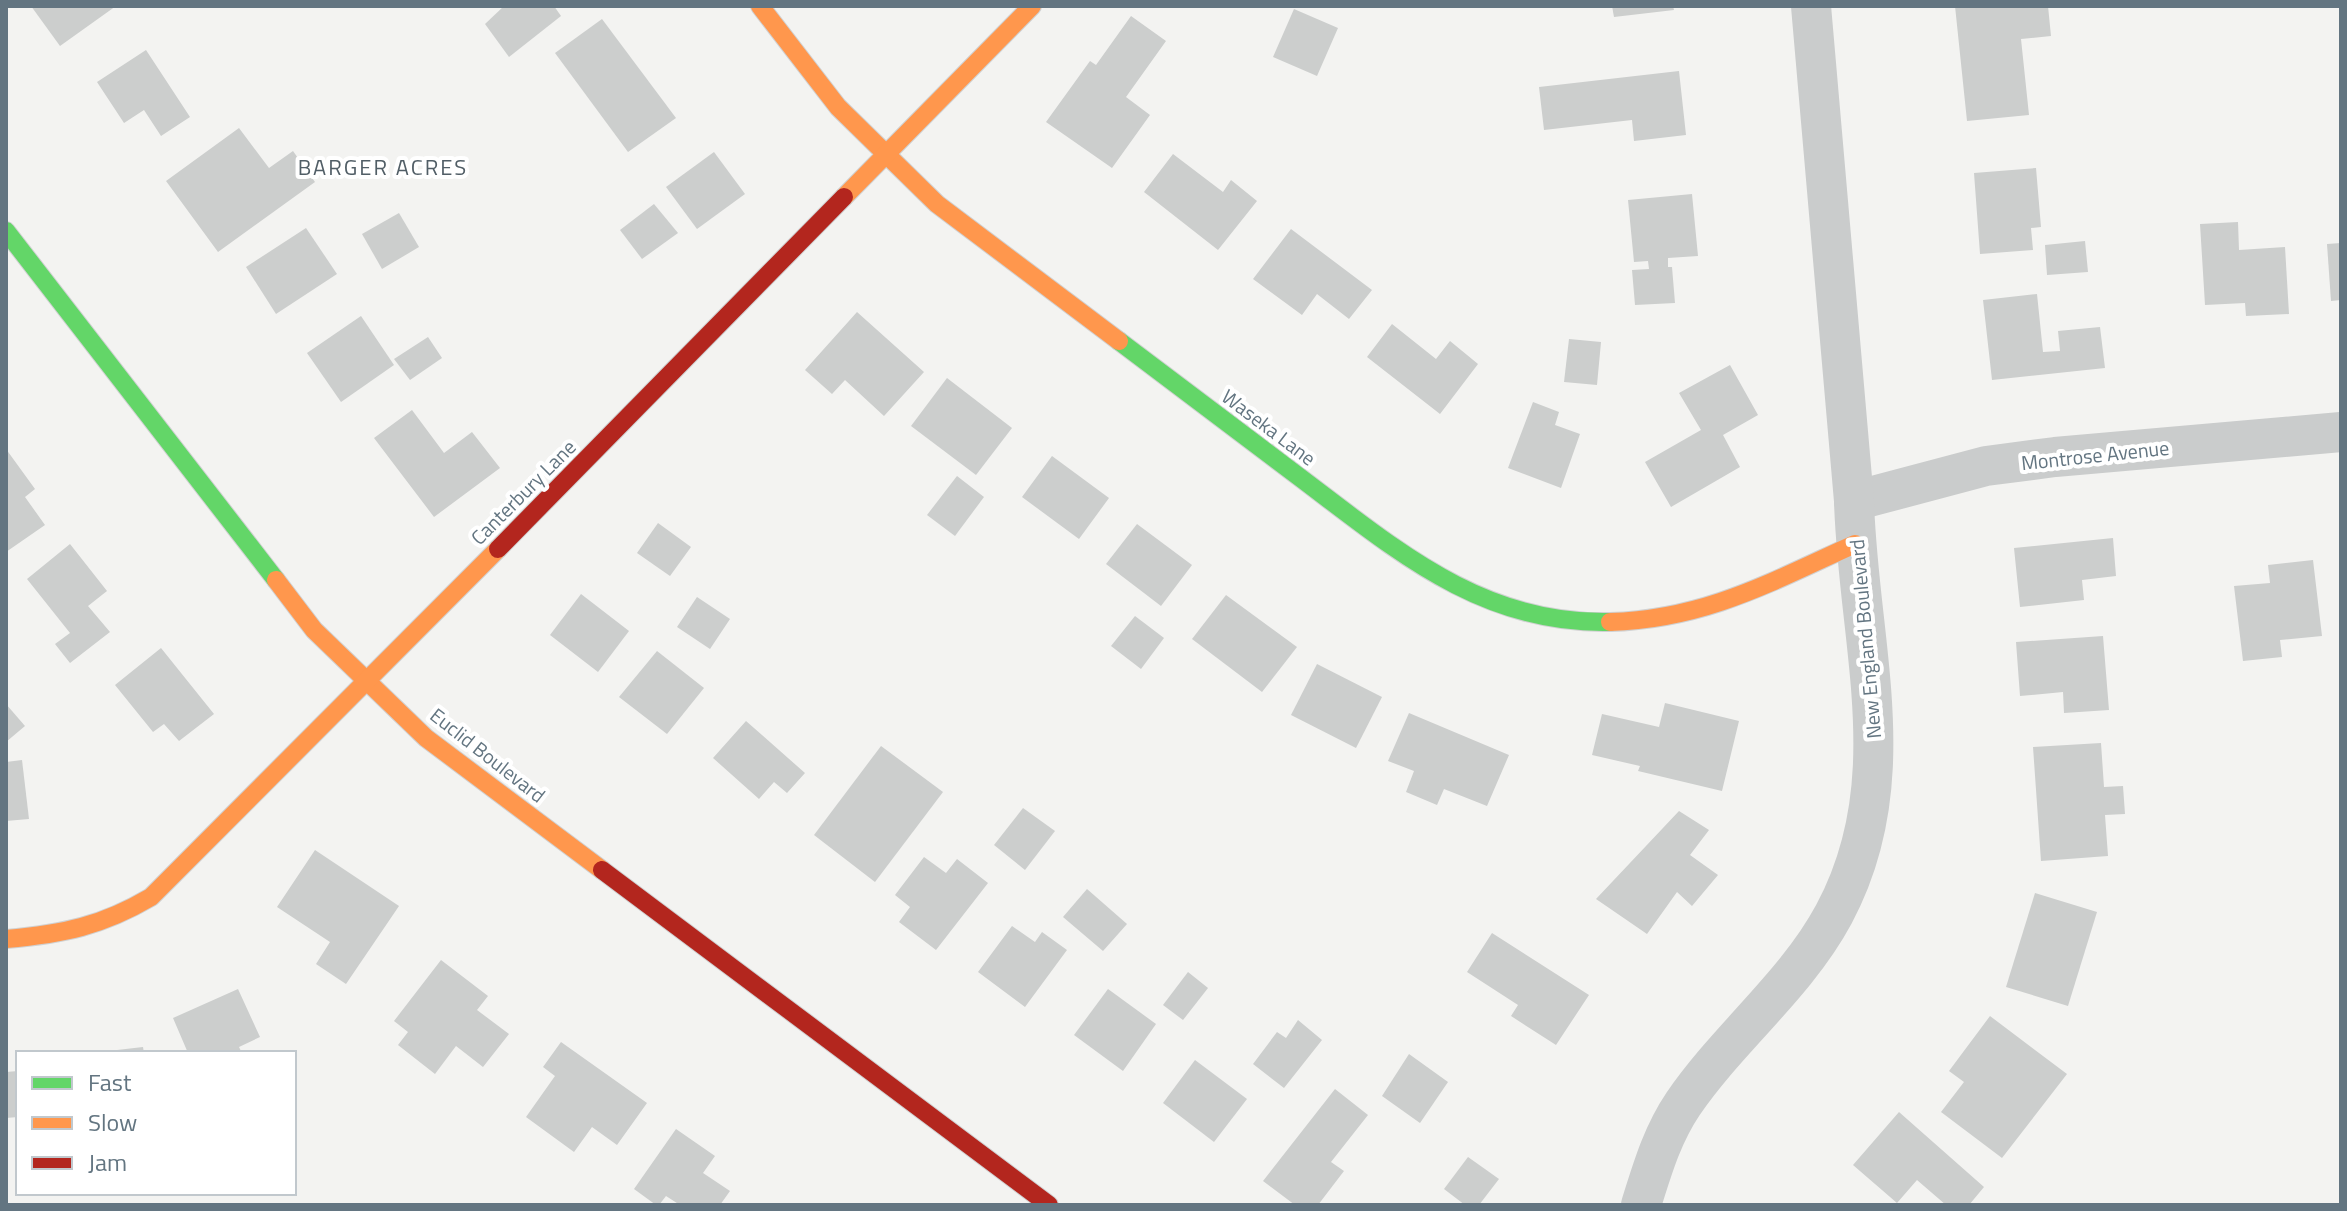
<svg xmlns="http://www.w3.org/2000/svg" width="2347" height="1211" font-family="'Titillium Web',sans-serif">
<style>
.building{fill:#cccecd}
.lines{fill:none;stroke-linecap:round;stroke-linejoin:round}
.fast-casing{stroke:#d0d1d2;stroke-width:20}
.slow-casing{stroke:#d0d1d2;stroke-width:20}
.jam-casing{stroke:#d0d1d2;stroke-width:20}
.street{stroke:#cacccc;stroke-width:40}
.fast{stroke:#63d668;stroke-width:18}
.slow{stroke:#ff974d;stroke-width:18}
.jam{stroke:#b3261e;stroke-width:18}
.labels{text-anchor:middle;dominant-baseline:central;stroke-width:8;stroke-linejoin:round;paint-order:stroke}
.street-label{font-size:20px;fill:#637581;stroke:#fff}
.neighbourhood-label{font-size:22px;letter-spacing:2px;fill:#515e66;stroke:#fff}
</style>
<rect width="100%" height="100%" fill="#f3f3f1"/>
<g class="building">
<path d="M31 6H116L60 46Z"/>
<path d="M504 6H554L561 16 509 57 485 24Z"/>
<path d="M1612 6H1673L1674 10 1614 17Z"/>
<path d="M1955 6H2048L2051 36 2021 39 2029 115 1967 121Z"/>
<path d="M1294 9 1338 28 1317 76 1273 57Z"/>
<path d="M1131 16 1166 41 1126 97 1150 115 1112 168 1046 122 1090 61 1096 65Z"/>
<path d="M602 19 676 118 628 152 555 53Z"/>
<path d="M146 50 190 117 161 136 144 110 124 123 97 82Z"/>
<path d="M1679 71 1686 135 1634 141 1632 120 1544 130 1539 87Z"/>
<path d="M239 128 269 168 293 151 315 182 218 252 166 181Z"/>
<path d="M714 152 745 194 697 229 666 187Z"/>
<path d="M1173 154 1223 192 1231 180 1257 201 1218 250 1144 192Z"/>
<path d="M2036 168 2041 227 2031 228 2033 250 1980 254 1974 173Z"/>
<path d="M1692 194 1698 256 1668 258V267H1672L1675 303 1635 305 1632 270 1649 269 1648 261 1634 262 1628 200Z"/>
<path d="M654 204 678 233 642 259 620 230Z"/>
<path d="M399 213 419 247 382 269 362 234Z"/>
<path d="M2238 222 2239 250 2285 247 2289 314 2246 316 2245 303 2205 305 2200 224Z"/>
<path d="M306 228 337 274 276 314 246 267Z"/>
<path d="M1291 229 1372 290 1349 319 1317 294 1302 315 1253 279Z"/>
<path d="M2085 241 2088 272 2047 275 2045 245Z"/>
<path d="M2341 243V300L2331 301 2327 244Z"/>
<path d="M2037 294 2043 352 2060 351 2058 331 2100 327 2105 368 1992 380 1983 300Z"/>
<path d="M857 312 924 372 884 416 845 380 832 394 805 370Z"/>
<path d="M361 316 394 365 341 402 307 353Z"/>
<path d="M1392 324 1436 359 1450 341 1478 364 1440 414 1367 357Z"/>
<path d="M428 337 442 358 410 380 394 359Z"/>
<path d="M1569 339 1601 342 1597 385 1564 382Z"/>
<path d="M1730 365 1758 415 1723 435 1740 467 1671 507 1645 462 1701 430 1679 393Z"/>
<path d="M947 378 1012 428 976 475 911 426Z"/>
<path d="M1533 402 1559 412 1555 425 1580 434 1561 488 1508 468Z"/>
<path d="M412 410 444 453 472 432 500 468 434 517 374 438Z"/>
<path d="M6 449 35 489 25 497 45 525 6 552Z"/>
<path d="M1052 456 1109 498 1079 539 1022 497Z"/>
<path d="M957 476 984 497 955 536 927 515Z"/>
<path d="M658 523 691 547 670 576 637 553Z"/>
<path d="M1137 524 1192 565 1161 606 1106 564Z"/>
<path d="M2113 538 2116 576 2082 580 2084 600 2020 607 2014 548Z"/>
<path d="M70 544 107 591 88 606 110 632 70 663 55 644 70 633 27 579Z"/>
<path d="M2313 560 2322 636 2280 640 2282 657 2243 661 2234 586 2270 583 2268 565Z"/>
<path d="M581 594 629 631 598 672 550 635Z"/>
<path d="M1226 595 1297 647 1262 692 1192 639Z"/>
<path d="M697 597 730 619 710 649 677 627Z"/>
<path d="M1135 616 1164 638 1141 669 1111 646Z"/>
<path d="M2103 636 2109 710 2064 713 2063 692 2020 696 2016 642Z"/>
<path d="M161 648 214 714 179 741 164 724 153 732 115 685Z"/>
<path d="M657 651 704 688 667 734 619 697Z"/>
<path d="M1317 664 1382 697 1356 748 1291 715Z"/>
<path d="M1665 703 1739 721 1722 791 1638 771 1640 766 1592 755 1602 714 1659 727Z"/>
<path d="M6 704 25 726 6 742Z"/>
<path d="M1409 713 1509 755 1487 806 1444 789 1437 805 1406 792 1414 771 1388 761Z"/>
<path d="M746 721 805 773 787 793 774 782 759 799 713 758Z"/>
<path d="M2101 743 2104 787 2123 786 2125 814 2105 815 2108 856 2041 861 2033 747Z"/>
<path d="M881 746 943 792 875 882 814 835Z"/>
<path d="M22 760 29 819 6 821V762Z"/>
<path d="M1023 808 1055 831 1025 870 994 845Z"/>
<path d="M1679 811 1709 830 1690 855 1718 875 1692 906 1677 892 1647 934 1596 899Z"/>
<path d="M315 850 399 906 346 984 316 964 330 942 277 907Z"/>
<path d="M924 857 946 873 957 859 988 883 936 950 899 922 910 907 895 895Z"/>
<path d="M1087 889 1127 924 1103 951 1063 917Z"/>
<path d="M2035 893 2097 912 2068 1006 2006 987Z"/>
<path d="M1012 926 1035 942 1042 932 1067 950 1025 1007 978 972Z"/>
<path d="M1492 933 1589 995 1556 1045 1511 1016 1518 1005 1467 972Z"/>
<path d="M441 960 488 996 477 1010 509 1034 483 1067 456 1046 435 1074 398 1045 408 1032 394 1021Z"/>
<path d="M1188 972 1208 988 1183 1020 1163 1005Z"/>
<path d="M238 989 260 1037 239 1047 242 1053H188L173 1018Z"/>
<path d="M1108 989 1156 1024 1123 1071 1074 1035Z"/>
<path d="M1990 1016 2067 1074 2002 1158 1941 1112 1964 1082 1949 1071Z"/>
<path d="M1298 1020 1322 1040 1284 1088 1253 1064 1277 1032 1286 1038Z"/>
<path d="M561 1042 647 1103 617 1145 592 1127 574 1152 526 1117 555 1076 543 1067Z"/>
<path d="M143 1047 144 1053H117V1050Z"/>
<path d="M1409 1054 1448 1082 1420 1123 1382 1096Z"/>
<path d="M1195 1060 1247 1099 1214 1142 1163 1103Z"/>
<path d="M18 1071V1117L6 1118V1072Z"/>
<path d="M1335 1089 1368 1115 1331 1162 1344 1171 1318 1205H1295L1263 1181Z"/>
<path d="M1899 1112 1984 1187 1969 1205H1946L1917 1180 1897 1203 1853 1165Z"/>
<path d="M676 1129 715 1156 703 1173 730 1191 720 1205H680L666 1196 659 1205H656L634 1189Z"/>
<path d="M1468 1157 1499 1179 1479 1205H1465L1444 1189Z"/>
</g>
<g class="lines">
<g class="fast-casing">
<g id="fast">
<path d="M6 231 276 580"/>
<path d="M1119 341C1178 386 1238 431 1298 476 1395 549 1481 625 1610 622"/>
</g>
</g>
<g class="slow-casing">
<g id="slow">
<path d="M760 6 838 107 937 204 1119 341"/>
<path d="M844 197 1032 6"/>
<path d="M276 580 314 630 426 738 602 870"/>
<path d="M1610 622C1705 619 1771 582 1855 544"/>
<path d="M6 939C63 934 102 926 151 897L498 549"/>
</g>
</g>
<g class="jam-casing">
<g id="jam">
<path d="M498 549 844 197"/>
<path d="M602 870 1049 1205"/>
</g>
</g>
<g class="street">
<path d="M1854 501 1986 466 2055 457 2341 432"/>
<path d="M1641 1205C1652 1170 1662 1135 1683 1104 1728 1038 1796 985 1834 914 1906 780 1858 644 1854 501L1811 6"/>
</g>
<use href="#fast" class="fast"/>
<use href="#slow" class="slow"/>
<use href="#jam" class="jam"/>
</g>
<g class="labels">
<g class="street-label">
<text transform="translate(1269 427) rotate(37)">Waseka Lane</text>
<text transform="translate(2095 455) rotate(-6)">Montrose Avenue</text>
<text transform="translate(523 492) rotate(-45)">Canterbury Lane</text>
<text transform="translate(1865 639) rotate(-95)">New England Boulevard</text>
<text transform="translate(488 755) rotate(38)">Euclid Boulevard</text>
</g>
<g class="neighbourhood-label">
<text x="383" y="167">BARGER ACRES</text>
</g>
</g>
<rect width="2347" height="1211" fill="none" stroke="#637581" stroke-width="16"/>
<rect x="16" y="1051" width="280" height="144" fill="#ffffff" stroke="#c1c8cd" stroke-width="2"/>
<rect x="32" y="1077" width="40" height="12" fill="#63d668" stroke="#c1c8cd" stroke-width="2"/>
<text x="88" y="1091" font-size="24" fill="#637581">Fast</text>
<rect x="32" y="1117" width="40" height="12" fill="#ff974d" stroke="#c1c8cd" stroke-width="2"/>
<text x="88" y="1131" font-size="24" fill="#637581">Slow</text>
<rect x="32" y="1157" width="40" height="12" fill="#b3261e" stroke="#c1c8cd" stroke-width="2"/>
<text x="88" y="1171" font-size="24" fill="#637581">Jam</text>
</svg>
